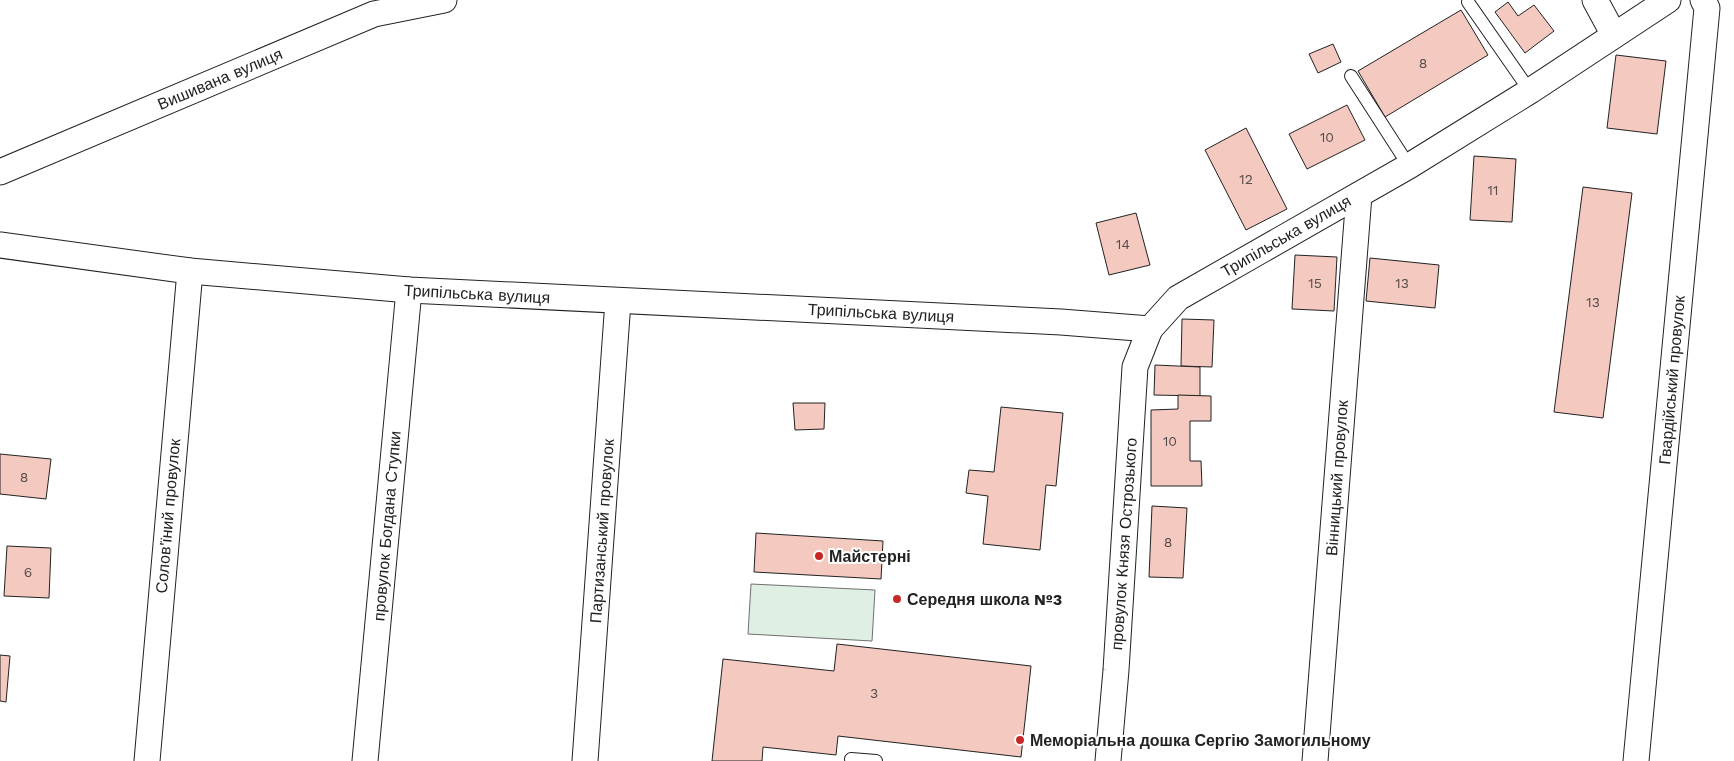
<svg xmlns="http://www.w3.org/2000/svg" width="1734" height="761" font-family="'Work Sans',sans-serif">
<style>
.green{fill:#e0efe3;stroke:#6f6f6f}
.building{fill:#f3c9c0;stroke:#222}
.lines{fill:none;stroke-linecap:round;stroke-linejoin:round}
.service-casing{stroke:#222;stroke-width:14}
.minor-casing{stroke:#222;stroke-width:27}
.service{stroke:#fff;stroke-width:12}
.minor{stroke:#fff;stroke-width:25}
.poi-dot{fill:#c62828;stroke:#fff;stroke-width:2}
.labels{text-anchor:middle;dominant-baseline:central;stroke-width:4;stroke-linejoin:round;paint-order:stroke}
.number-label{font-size:14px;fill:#564c4a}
.street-label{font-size:16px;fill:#222;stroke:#fff}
.poi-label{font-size:16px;font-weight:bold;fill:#222;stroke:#fff;text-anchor:start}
</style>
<rect width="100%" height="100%" fill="#fff"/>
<path class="green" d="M751 584 875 590 872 641 748 634Z"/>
<g class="building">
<path d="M1508 2 1518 16 1534 5 1554 31 1525 53 1495 12Z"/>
<path d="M1461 10 1488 55 1385 117 1358 71Z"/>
<path d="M1333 44 1341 62 1318 73 1309 54Z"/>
<path d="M1616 55 1666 61 1657 134 1607 128Z"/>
<path d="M1347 105 1365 140 1307 169 1289 134Z"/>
<path d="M1246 128 1287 209 1246 230 1205 150Z"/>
<path d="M1474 156 1516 159 1512 222 1470 220Z"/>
<path d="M1583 187 1632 193 1603 418 1554 412Z"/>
<path d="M1136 213 1150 265 1109 275 1096 223Z"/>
<path d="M1295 255 1337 257 1334 311 1292 309Z"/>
<path d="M1370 258 1439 265 1435 308 1366 301Z"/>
<path d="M1182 319 1214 320 1212 367 1181 366Z"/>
<path d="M1155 365 1200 367V396L1154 395Z"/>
<path d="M1178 395 1211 396V421H1190V461H1201L1202 486H1151V410L1178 409Z"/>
<path d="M793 403H825L824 429 795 430Z"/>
<path d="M1001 407 1063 413 1056 486 1046 485 1040 550 983 544 988 496 966 493 969 470 994 472Z"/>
<path d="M0 454 51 459 46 499 0 494Z"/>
<path d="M1152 506 1187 508 1183 578 1149 577Z"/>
<path d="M756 533 883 541 881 579 754 572Z"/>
<path d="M7 546 51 548 49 598 4 596Z"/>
<path d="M837 644 1031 666 1021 757 838 736 836 755 763 747 762 761H712L723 659 834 671Z"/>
<path d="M0 655 10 656 6 702 0 701Z"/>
</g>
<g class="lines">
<g class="service-casing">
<g id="service">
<path d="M1468 2 1530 91"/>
<path d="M1351 76 1409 166"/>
<path d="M851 759 876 761"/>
</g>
</g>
<g class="minor-casing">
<g id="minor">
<path d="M1595 0 1614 35"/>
<path d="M0 172 374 14 444 0"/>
<path d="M0 245 190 271 409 290 1061 322 1150 329"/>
<path d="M147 761 190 271"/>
<path d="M365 761 409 290"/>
<path d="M585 761 618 301"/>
<path d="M1108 761 1116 670 1135 367 1150 329 1178 298 1409 166 1530 91 1668 0"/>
<path d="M1315 761 1359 195"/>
<path d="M1636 761 1707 8 1703 0"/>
</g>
</g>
<use href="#service" class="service"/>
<use href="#minor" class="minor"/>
</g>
<g class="poi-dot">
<circle cx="819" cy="556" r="5"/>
<circle cx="897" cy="599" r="5"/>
<circle cx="1020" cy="740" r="5"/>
</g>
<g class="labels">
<g class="number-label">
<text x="1423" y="63">8</text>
<text x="1327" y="137">10</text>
<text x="1246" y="179">12</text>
<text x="1493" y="190">11</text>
<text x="1123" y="244">14</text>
<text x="1315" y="283">15</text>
<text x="1402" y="283">13</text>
<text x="1593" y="302">13</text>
<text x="1170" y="441">10</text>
<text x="24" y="477">8</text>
<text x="1168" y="542">8</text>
<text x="28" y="572">6</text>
<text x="874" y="693">3</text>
</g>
<g class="street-label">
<text transform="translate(220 79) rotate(-23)">Вишивана вулиця</text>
<text transform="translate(1286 236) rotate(-30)">Трипільська вулиця</text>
<text transform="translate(477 294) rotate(3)">Трипільська вулиця</text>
<text transform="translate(881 313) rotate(3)">Трипільська вулиця</text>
<text transform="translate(1672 380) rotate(-85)">Гвардійський провулок</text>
<text transform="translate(1337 478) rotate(-86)">Вінницький провулок</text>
<text transform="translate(168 516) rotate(-85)">Солов'їний провулок</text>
<text transform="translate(387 526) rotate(-85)">провулок Богдана Ступки</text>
<text transform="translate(602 531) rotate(-86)">Партизанський провулок</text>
<text transform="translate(1124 544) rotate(-86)">провулок Князя Острозького</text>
</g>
<g class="poi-label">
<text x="829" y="556">Майстерні</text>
<text x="907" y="599">Середня школа №3</text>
<text x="1030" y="740">Меморіальна дошка Сергію Замогильному</text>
</g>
</g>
</svg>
